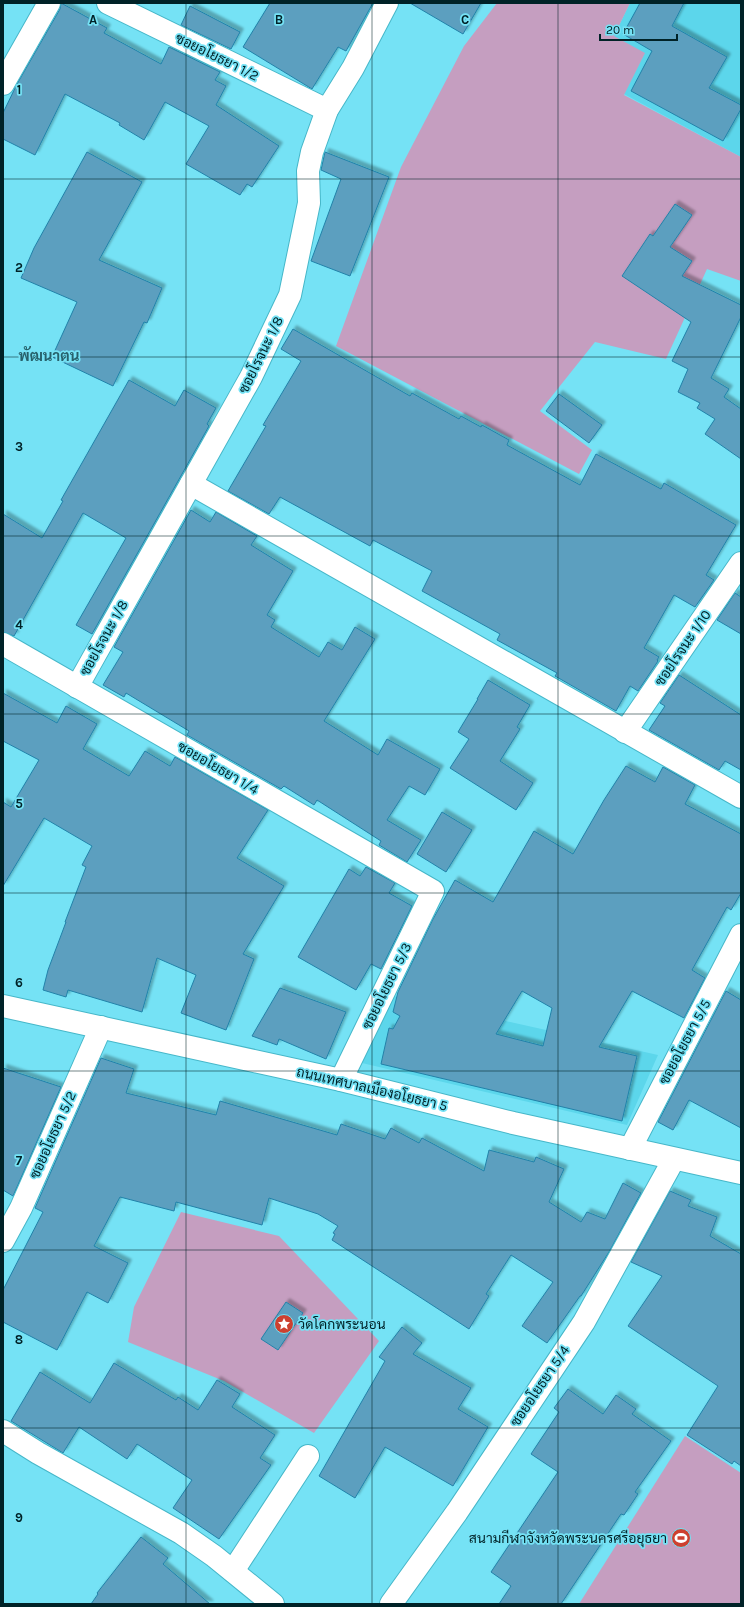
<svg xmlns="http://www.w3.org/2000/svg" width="744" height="1607" font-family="Karla,Sarabun,sans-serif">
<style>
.built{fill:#5cd6eb}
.green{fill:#c59ec0}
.building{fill:#5c9fbf;stroke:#2282a9;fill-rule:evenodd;filter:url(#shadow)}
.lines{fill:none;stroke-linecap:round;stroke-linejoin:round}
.street-casing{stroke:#46b7c9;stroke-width:24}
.secondary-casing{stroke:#46b7c9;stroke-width:24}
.street{stroke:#fff;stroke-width:22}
.secondary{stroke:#fff;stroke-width:22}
.grid{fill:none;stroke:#002227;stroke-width:1;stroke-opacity:0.55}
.labels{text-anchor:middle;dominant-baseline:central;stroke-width:3.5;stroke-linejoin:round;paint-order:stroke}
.street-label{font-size:14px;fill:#002227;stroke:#75e2f5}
.poi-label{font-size:14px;fill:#002227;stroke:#75e2f5;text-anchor:start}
.neighbourhood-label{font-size:15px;font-weight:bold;fill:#27616b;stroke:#75e2f5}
.grid-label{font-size:13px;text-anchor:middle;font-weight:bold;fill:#002227;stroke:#75e2f5;stroke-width:3.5;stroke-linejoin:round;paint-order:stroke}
</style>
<defs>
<filter id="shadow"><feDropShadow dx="3.5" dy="-3.5" stdDeviation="1" flood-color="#0004"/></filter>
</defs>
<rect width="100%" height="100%" fill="#75e2f5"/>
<g class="built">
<path d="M630 3H741V157L624 94 614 36Z"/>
<path d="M393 996 658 1055 627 1125 362 1063Z"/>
</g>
<g class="green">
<path d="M497 3H630L614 36 645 53 624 95 741 157V281L707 269 666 359 595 342 540 411 592 450 579 474 336 346 401 167 464 46Z"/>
<path d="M181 1212 279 1236 379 1341 314 1433 224 1381 128 1342 134 1307Z"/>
<path d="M685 1436 741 1473V1604H579Z"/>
</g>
<g class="building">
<path d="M61 3 107 28 104 33 161 64 169 47 220 72 215 80 226 86 216 105 279 146 252 187 247 184 240 195 186 164 209 126 165 102 144 140 119 125 120 123 65 94 35 155 3 139V113L17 84 60 9Z"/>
<path d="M270 3H373L346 51 338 47 312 89 243 47Z"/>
<path d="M410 3H481L463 34Z"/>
<path d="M640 3H684L672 26 727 57 709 88 741 105V109L723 141 631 91 652 51 623 34Z"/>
<path d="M190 6 240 32 231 49 181 25Z"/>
<path d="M87 152 142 182 99 260 162 288 147 323 144 322 113 386 52 357 77 302 21 278 34 248Z"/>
<path d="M325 152 389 177 350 276 311 261 341 179 321 170Z"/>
<path d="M675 204 692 215 670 247 692 261 682 276 741 305V317L711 378 729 389 724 397 741 409V459L705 434 715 419 697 408 700 403 678 392 688 369 672 361 691 322 622 276 650 234 653 236Z"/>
<path d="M293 329 410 396 412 393 459 419 461 416 481 427 482 425 509 440 507 445 580 485 596 454 661 489 664 483 736 525 706 575 714 580 695 607 674 595 644 648 659 657 657 660 658 661 638 691 630 686 616 711 555 676 557 673 497 640 500 634 422 591 432 571 373 540 370 546 280 497 269 514 228 491 266 426 263 425 301 361 281 349Z"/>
<path d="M129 380 175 406 184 390 216 408 207 424 209 426 92 634 76 625 126 538 83 513 14 636 3 632V514L42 538 63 501 61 500Z"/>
<path d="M559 394 602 425 589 443 546 411Z"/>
<path d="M191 510 210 522 216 512 257 536 251 545 293 571 267 615 275 620 271 627 319 657 328 642 342 650 355 627 375 639 324 721 378 755 387 739 440 769 425 795 409 786 387 820 421 840 407 862 379 845 381 841 317 800 314 805 284 786 281 789 187 735 189 731 126 693 124 697 103 685 123 652 114 647Z"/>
<path d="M735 593 741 597V634L717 620Z"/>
<path d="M679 675 741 715V770L725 761 719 770 649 730 665 706 660 703Z"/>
<path d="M488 680 530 705 517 727 520 729 500 761 533 783 516 810 450 768 469 739 458 732 478 699H477Z"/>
<path d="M3 693 57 723 66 706 97 724 83 749 129 776 145 751 170 766 175 757 268 810 237 858 284 886 243 954 254 959 226 1030 181 1013 196 975 157 958 142 1012 68 990 66 997 43 990 48 970 66 922H65L86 867 82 865 92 846 44 818 3 886V802L11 807 39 760 3 741Z"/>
<path d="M626 766 655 782 663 767 695 785 685 804 741 834V893L731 910 727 907 692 970 705 978 684 1018 632 991 599 1047 637 1056 622 1121 381 1064 389 1028 393 1029 400 1016 393 1012 398 992 433 919 455 880 493 902 534 831 573 854 604 800ZM522 991 552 1008 543 1046 496 1034Z"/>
<path d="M442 812 472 830 446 872 417 854Z"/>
<path d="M366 867 395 883 389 893 412 906 381 969 371 964 356 990 298 957 349 869 360 876Z"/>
<path d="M280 988 346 1012 326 1059 279 1039 277 1045 252 1036Z"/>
<path d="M726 991 741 1000V1128L689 1100 673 1130 658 1122Z"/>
<path d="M101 1058 134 1069 126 1093 216 1115 220 1101 337 1135 341 1124 385 1139 391 1128 419 1143 422 1138 484 1171 489 1150 534 1162 536 1157 564 1169 549 1202 581 1222 587 1212 605 1219 623 1183 641 1193 609 1252 581 1296H580L547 1343 522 1326 553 1282 511 1255 486 1294 489 1296 469 1329 332 1240 335 1234 333 1233 338 1226 318 1214 269 1198 262 1225 176 1202 174 1211 120 1197 94 1246 128 1263 108 1303 87 1292 57 1350 3 1322V1290L43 1212 35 1208Z"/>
<path d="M3 1068 61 1087 13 1196 3 1190Z"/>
<path d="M670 1191 691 1200 688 1206 717 1217 710 1236 741 1254V1466L734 1461 732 1464 687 1435 718 1386 628 1326 662 1276 631 1262Z"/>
<path d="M286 1302 303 1313 278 1350 261 1339Z"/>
<path d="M402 1327 422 1343 413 1354 471 1388 458 1409 488 1427 453 1486 385 1447 355 1498 319 1476 385 1361 379 1357Z"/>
<path d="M114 1363 176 1400 178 1397 198 1410 217 1380 240 1394 232 1407 275 1435 260 1458 271 1465 219 1539 173 1508 192 1480 137 1444 127 1459 79 1427 63 1453 11 1421 40 1372 90 1403Z"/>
<path d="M568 1389 603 1414 616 1395 636 1409 632 1414 671 1441 635 1492 638 1494 624 1515 621 1514 561 1604H499L511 1586 491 1572 558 1472 531 1454 559 1412 554 1408Z"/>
<path d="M141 1537 168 1558 163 1564 210 1604H91L98 1594 97 1593Z"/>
</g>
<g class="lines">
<g class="street-casing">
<g id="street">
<path d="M108 3 327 110"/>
<path d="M3 84 49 3"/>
<path d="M191 484 741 797"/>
<path d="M3 644 433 891 341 1080"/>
<path d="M77 687 251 377 290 295 309 203 308 171 312 152 327 110 353 68 387 3"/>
<path d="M625 732 741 563"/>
<path d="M630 1149 741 935"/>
<path d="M3 1241 21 1208 101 1027"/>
<path d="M3 1431 38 1453 181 1533 214 1556 273 1604"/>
<path d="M233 1571 308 1456"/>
<path d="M391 1604 457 1512 584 1322 674 1159"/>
</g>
</g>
<g class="secondary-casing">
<path id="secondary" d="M3 1006 341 1080 513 1123 741 1173"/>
</g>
<use href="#street" class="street"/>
<use href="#secondary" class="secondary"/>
</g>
<path class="grid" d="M186 3V1604M372 3V1604M558 3V1604M3 179H741M3 357H741M3 536H741M3 714H741M3 893H741M3 1071H741M3 1250H741M3 1428H741"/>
<defs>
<g id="sight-disc" transform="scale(1)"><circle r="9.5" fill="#cd4130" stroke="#75e2f5"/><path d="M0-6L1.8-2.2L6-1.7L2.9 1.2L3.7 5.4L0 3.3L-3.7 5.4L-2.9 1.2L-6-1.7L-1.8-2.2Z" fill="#fff"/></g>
<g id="stadium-disc" transform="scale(1)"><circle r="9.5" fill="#cd4130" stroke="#75e2f5"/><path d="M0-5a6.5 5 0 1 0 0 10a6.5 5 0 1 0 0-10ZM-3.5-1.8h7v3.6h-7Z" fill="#fff"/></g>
</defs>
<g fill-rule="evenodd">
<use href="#sight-disc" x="284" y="1324"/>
<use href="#stadium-disc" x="681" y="1538"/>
</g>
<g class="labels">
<g class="street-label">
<text transform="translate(217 57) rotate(26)">ซอยอโยธยา 1/2</text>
<text transform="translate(261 355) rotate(-64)">ซอยโรจนะ 1/8</text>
<text transform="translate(104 638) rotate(-61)">ซอยโรจนะ 1/8</text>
<text transform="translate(683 648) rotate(-56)">ซอยโรจนะ 1/10</text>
<text transform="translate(218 768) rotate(30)">ซอยอโยธยา 1/4</text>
<text transform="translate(387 986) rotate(-64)">ซอยอโยธยา 5/3</text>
<text transform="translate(685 1042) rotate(-62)">ซอยอโยธยา 5/5</text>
<text transform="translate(372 1089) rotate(13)">ถนนเทศบาลเมืองอโยธยา 5</text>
<text transform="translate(53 1135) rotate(-66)">ซอยอโยธยา 5/2</text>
<text transform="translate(540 1386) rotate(-56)">ซอยอโยธยา 5/4</text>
</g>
<g class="poi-label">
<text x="298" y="1324">วัดโคกพระนอน</text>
<text x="667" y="1538" text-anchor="end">สนามกีฬาจังหวัดพระนครศรีอยุธยา</text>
</g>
<g class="neighbourhood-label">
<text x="49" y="356">พัฒนาตน</text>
</g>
</g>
<g class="grid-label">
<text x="93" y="24">A</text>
<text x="279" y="24">B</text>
<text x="465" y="24">C</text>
<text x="19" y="94">1</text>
<text x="19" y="272">2</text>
<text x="19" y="451">3</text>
<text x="19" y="629">4</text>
<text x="19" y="808">5</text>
<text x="19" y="987">6</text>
<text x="19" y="1165">7</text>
<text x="19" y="1344">8</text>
<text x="19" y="1522">9</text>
</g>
<rect width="744" height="1607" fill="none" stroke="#002227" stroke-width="8"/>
<path d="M600 34v6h77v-6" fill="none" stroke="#002227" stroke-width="2"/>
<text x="606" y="34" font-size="12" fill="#002227" stroke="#75e2f5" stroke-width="3" paint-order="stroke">20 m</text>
</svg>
